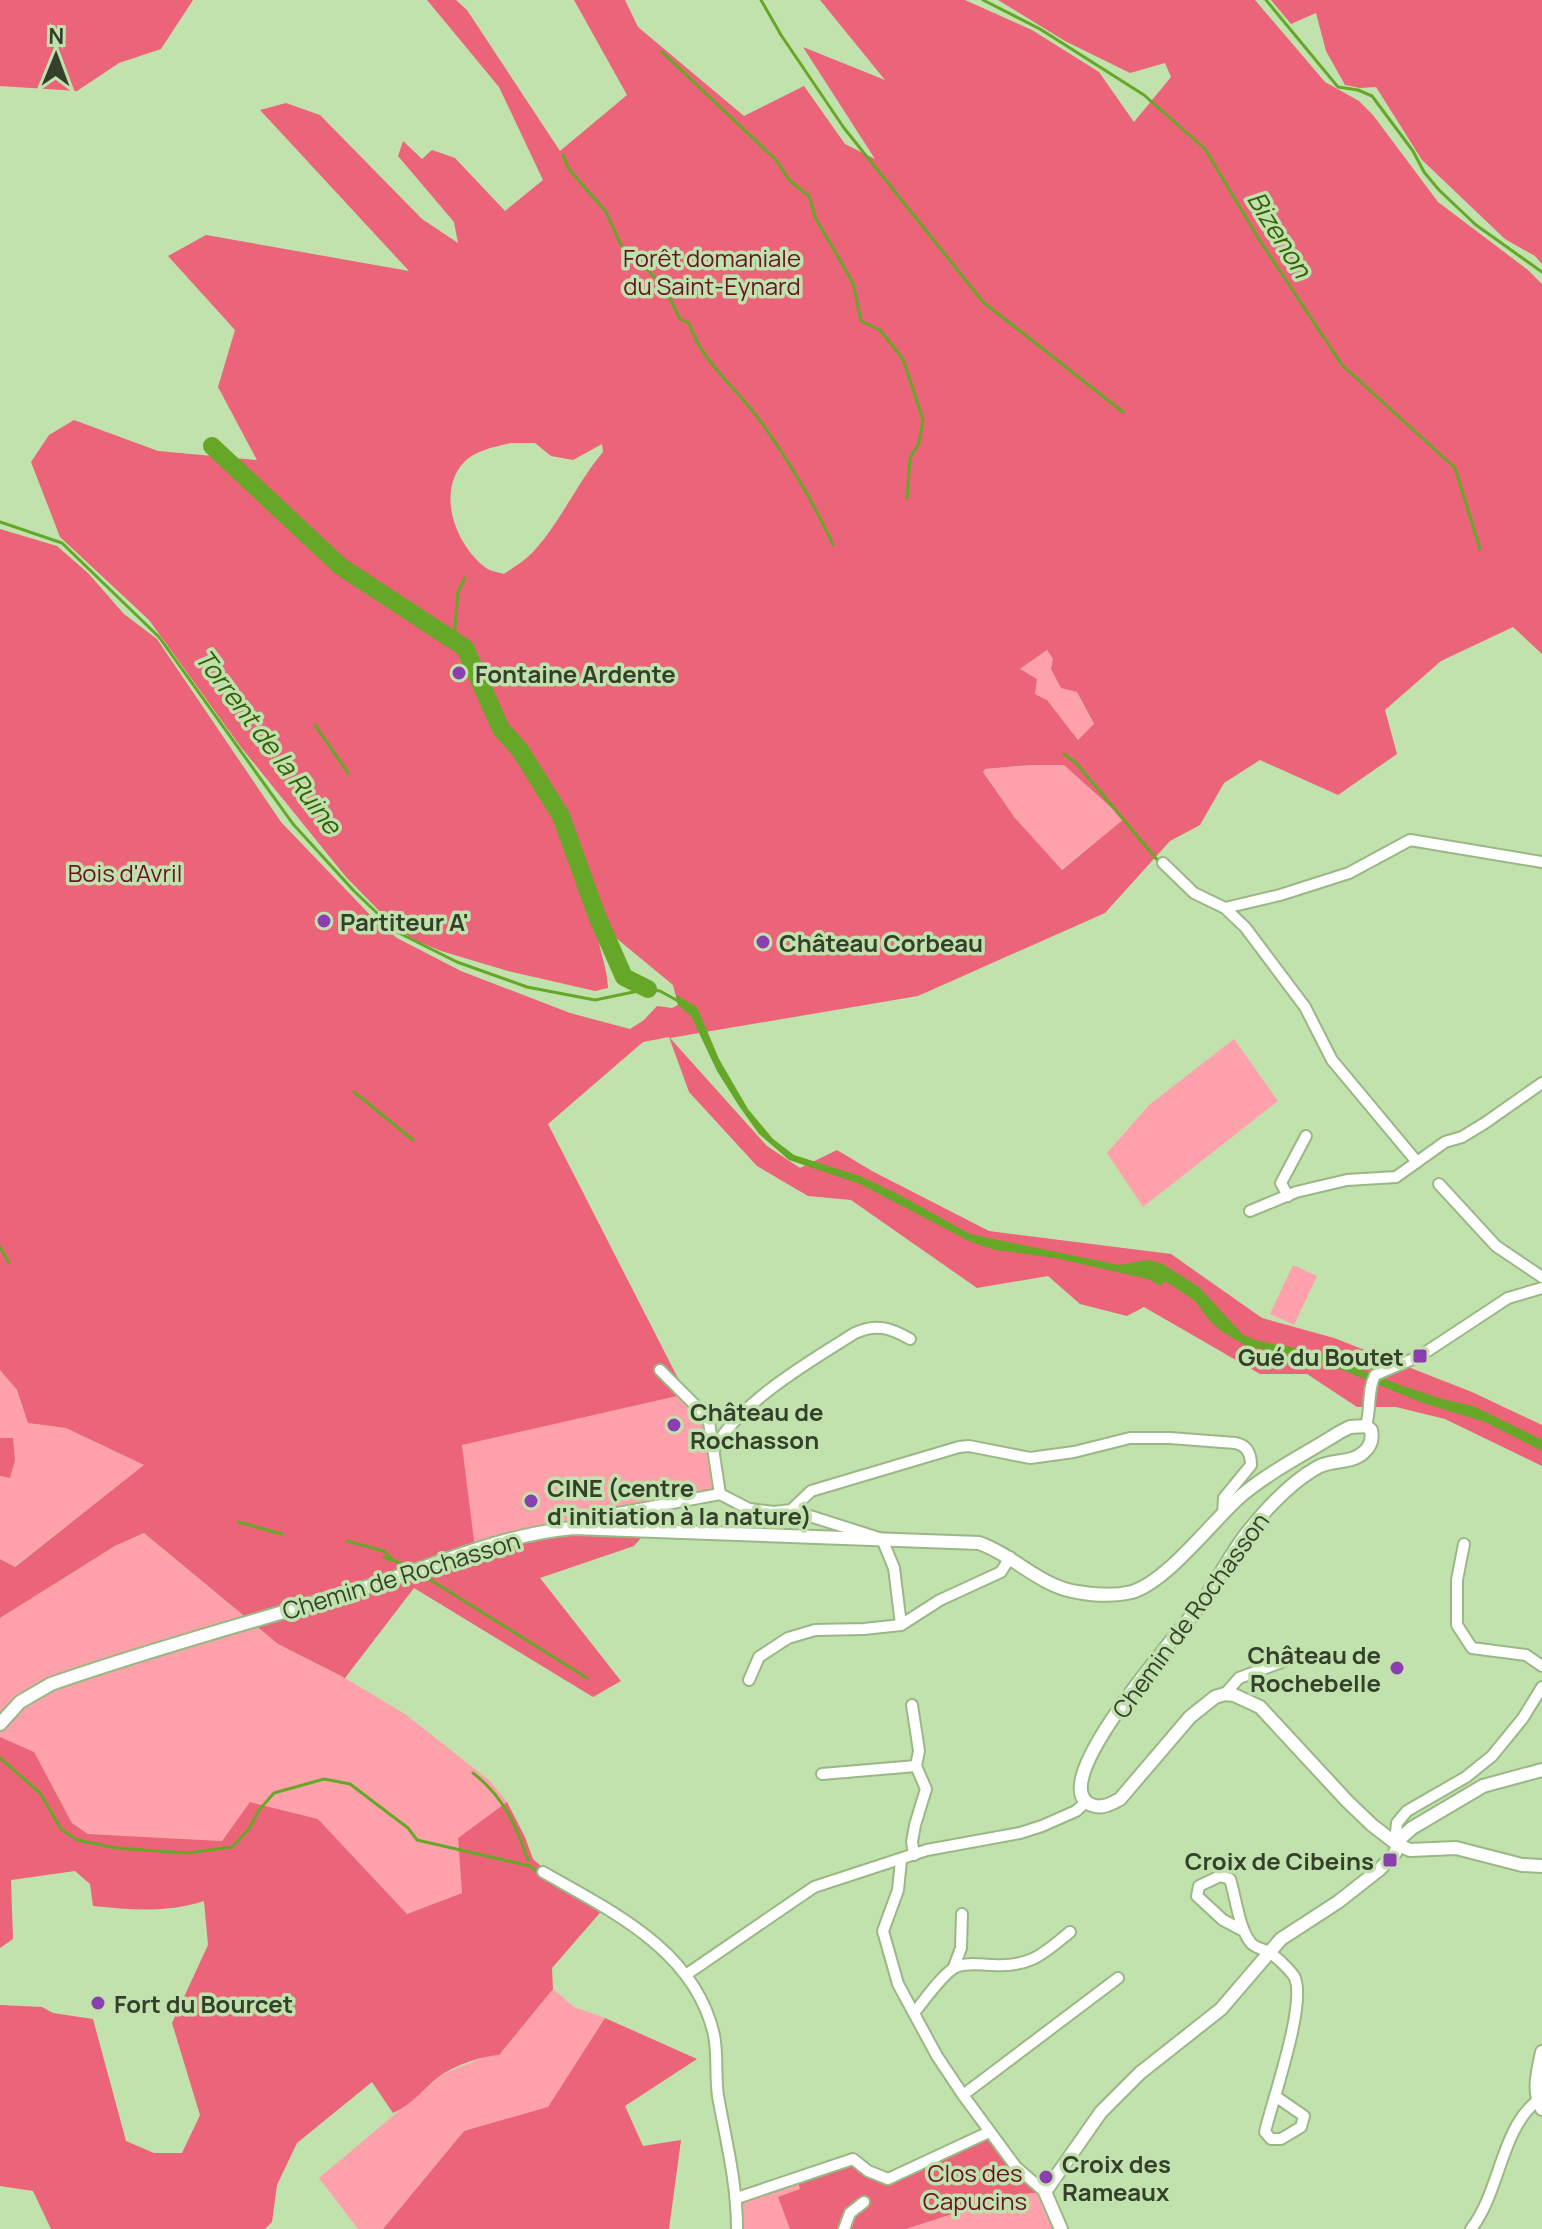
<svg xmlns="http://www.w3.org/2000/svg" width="1542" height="2229" font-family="Manrope,sans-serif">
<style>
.green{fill:#ffa1ab}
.forest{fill:#ec6479;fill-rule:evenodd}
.water{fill:#66a728}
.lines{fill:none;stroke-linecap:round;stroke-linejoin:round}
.stream{stroke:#66a728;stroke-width:3}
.river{stroke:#66a728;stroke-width:18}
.minor-casing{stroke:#9ab886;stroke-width:14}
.tertiary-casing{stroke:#9ab886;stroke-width:16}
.minor{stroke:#fff;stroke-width:10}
.tertiary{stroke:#fff;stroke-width:12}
.poi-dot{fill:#8b3faf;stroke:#c1e1ad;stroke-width:3}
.labels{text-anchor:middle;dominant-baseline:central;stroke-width:7;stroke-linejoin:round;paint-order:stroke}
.park-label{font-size:24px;fill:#691327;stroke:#c1e1ad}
.poi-label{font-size:24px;font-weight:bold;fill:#34402b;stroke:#c1e1ad;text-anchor:start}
.street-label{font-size:24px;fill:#34402b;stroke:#c1e1ad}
.water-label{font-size:26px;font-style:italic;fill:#355f08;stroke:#c1e1ad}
</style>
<rect width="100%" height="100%" fill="#c1e1ad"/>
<g class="green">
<path d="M1047 650 1077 692 1094 725 1078 740 1047 700 1035 694 1020 669Z"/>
<path d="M1030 765H1065L1125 819 1061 870 1015 818 983 772 985 769Z"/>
<path d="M1234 1039 1278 1101 1143 1207 1107 1153 1149 1105Z"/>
<path d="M1293 1265 1317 1276 1294 1325 1270 1314Z"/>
<path d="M0 1370 17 1390 28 1423 66 1428 145 1465 14 1567 0 1559V1476L10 1477 13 1438H0Z"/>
<path d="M686 1394 703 1413 720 1494 474 1549 462 1444Z"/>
<path d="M144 1533 278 1644 345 1678 405 1714 490 1781 507 1802 458 1838 462 1893 407 1914 318 1819 251 1802 222 1841 88 1834 72 1823 34 1753 0 1737V1618L115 1546Z"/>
<path d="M553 1989 574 2007 605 2018 548 2108 464 2131 383 2229H358L319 2178 443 2074 487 2056 499 2055Z"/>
<path d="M853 2159 888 2179 1045 2192 1061 2229H737V2198Z"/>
</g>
<g class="forest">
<path d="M0 0H193L161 49 119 63 77 91 0 86Z"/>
<path d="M427 0H456L467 10 560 151 627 95 574 0H625L638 27 744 116 804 86 845 144 875 159 803 47 885 80 820 0H965L1032 30 1099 72 1134 122 1171 77 1165 63 1130 73 1065 41 998 0H1255L1325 82 1359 101 1373 115 1438 202 1528 270 1542 284V654L1513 627 1441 661 1385 710 1397 754 1338 795 1260 760 1224 783 1200 825 1170 841 1105 913 918 996 670 1038 767 1146 800 1168 837 1150 872 1171 989 1231 1171 1254 1262 1318 1334 1338 1472 1392 1542 1425V1466L1445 1419 1396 1407H1357L1307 1374H1260L1144 1307 1127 1316 1080 1304 1048 1276 977 1288 851 1200 808 1196 757 1166 689 1092 669 1037 643 1042 548 1124 686 1394 462 1445 475 1549 555 1530 647 1531 634 1546 540 1578 621 1681 593 1697 414 1588 345 1678 278 1644 144 1533 115 1546 0 1618V1559L15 1567 144 1465 66 1428 28 1423 17 1390 0 1370V529L57 546 88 573 124 614 157 639 281 822 374 919 397 938 461 971 570 1013 630 1029 644 1020 657 1006 672 1008 678 1005 673 985 610 933 599 909C592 941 607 958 608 988L595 991 508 971 441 951 412 939 392 924 346 877 240 746 149 620 60 537 31 462 49 435 74 420 158 451 257 460 218 387 235 330 168 256 206 235 409 271 260 110 286 103 320 115 422 219 458 243 454 222 398 156 403 141 422 159 432 150 455 158 505 211 543 180 499 87ZM511 443H535L551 456 573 460 602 444 603 452C577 483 561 521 534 551 526 560 514 567 504 574 498 572 490 571 486 568 457 546 438 498 460 467 471 451 494 447 511 443ZM1047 650 1053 659 1051 669 1061 688 1077 692 1094 724 1078 740 1047 700 1035 694 1037 679 1020 669ZM1030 765H1064L1124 819 1062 870 1015 818 983 772 985 769Z"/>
<path d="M1271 0H1542V264L1535 256 1505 239 1422 160 1376 87 1360 88 1345 85 1326 51 1316 13 1291 24Z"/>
<path d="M0 1438H13L15 1460 10 1478 0 1476Z"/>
<path d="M0 1737 34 1752 72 1823 88 1834 222 1841 250 1802 318 1819 407 1914 462 1893 458 1838 507 1802 525 1837 533 1859 552 1876 605 1907 552 1968 553 1989 499 2055C482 2056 460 2064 444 2073 426 2085 414 2104 393 2113L372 2082 297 2143 277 2185 272 2222 265 2229H51L33 2191 0 2186V2005L42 2007 53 2013 93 2019 126 2141 154 2153H182L200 2115 172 2023 208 1945 204 1901C167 1913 132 1910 93 1906L90 1884 75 1871 11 1880 13 1939 0 1948Z"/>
<path d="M605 2018 697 2059 625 2106 643 2146 681 2140 669 2229H383L464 2131 548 2107Z"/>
<path d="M990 2133 1045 2192 1011 2195 906 2229H790L778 2197 800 2189 797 2178 853 2159 888 2179Z"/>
</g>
<path class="water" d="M676 995 697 1007 719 1059 748 1109 773 1139 794 1155 860 1176 896 1193 970 1234 1119 1265 1148 1260 1161 1263 1199 1287 1243 1335 1259 1341 1316 1352 1400 1385 1442 1399 1473 1406 1542 1440V1451L1485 1422 1423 1403 1318 1360 1246 1346 1221 1331 1210 1321 1195 1301 1165 1281 1161 1286 1148 1279 1055 1258 995 1250 971 1242 860 1184 789 1160 759 1134 739 1106 717 1071 691 1016 678 1005Z"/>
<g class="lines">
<g class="stream">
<path d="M761 0 781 35 844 128 983 302 1123 412"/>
<path d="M983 0 1040 29 1144 95 1205 149 1260 241 1342 365 1455 468 1480 549"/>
<path d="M1266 0 1338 87 1358 90 1372 96 1413 151 1424 172 1439 190 1476 225 1542 272"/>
<path d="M662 52 776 160 790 181 809 196 815 217 853 283 861 321 880 330 903 359 923 420 919 443 910 458 907 498"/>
<path d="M563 155 568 168 606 212 621 245 663 285 680 319 689 323C701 362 738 389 761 422 789 461 813 501 833 545"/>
<path d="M0 522 62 543 159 637 293 824 354 891 397 932 457 962 527 987 595 1000 648 989 660 991 680 1002"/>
<path d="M454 640 458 592 465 578"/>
<path d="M315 725 348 773"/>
<path d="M1064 754 1076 763 1159 862"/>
<path d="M354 1092 413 1140"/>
<path d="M0 1247 9 1263"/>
<path d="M238 1522 282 1534"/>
<path d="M347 1541 384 1551 394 1561"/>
<path d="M384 1557 413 1568"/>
<path d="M421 1574 587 1678"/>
<path d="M0 1758 40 1793 61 1829 77 1840 116 1848 187 1853 232 1847 249 1829 259 1810 274 1793 324 1779 350 1784 408 1828 417 1840 530 1866 538 1872"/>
<path d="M473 1773C503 1796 516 1825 528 1860"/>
</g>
<path class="river" d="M212 446 340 566 465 648 501 729 520 750 561 816 597 916 624 977 648 989"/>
<g class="minor-casing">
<g id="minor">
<path d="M1163 863 1194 893 1225 908 1245 927 1305 1007 1332 1060 1417 1162"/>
<path d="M1225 908 1280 895 1349 873 1410 840 1542 862"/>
<path d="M1439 1184 1496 1246 1542 1277"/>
<path d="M1288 1196 1281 1183 1306 1136"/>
<path d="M1250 1211 1296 1192 1347 1180 1396 1177 1445 1142 1462 1137 1485 1123 1542 1083"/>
<path d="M660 1370 703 1413 709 1422 720 1494"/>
<path d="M1366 1426C1371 1410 1367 1390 1375 1375L1420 1356 1508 1298 1542 1288"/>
<path d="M715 1448C738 1403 812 1360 855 1333 876 1323 891 1328 910 1339"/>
<path d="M791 1510 882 1539 894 1568 901 1625"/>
<path d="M576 1527 597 1517 720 1494 749 1509 774 1512 791 1510 811 1491 959 1447 969 1446 1030 1458 1074 1452 1130 1438H1170L1235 1443C1247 1445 1251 1454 1251 1465L1224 1498 1223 1514"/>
<path d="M1464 1544 1457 1580V1625L1472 1648 1526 1655 1542 1666"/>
<path d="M749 1680 759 1657 788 1638 815 1630 864 1629 901 1625 940 1600 1001 1572 1010 1557"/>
<path d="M1225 1694 1239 1678 1300 1655"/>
<path d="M912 1705 919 1751 916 1766 926 1789 915 1825 912 1842 914 1855"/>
<path d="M822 1774 916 1766"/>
<path d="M1395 1842 1397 1823 1407 1811 1466 1777 1492 1756 1523 1718 1542 1687"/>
<path d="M901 1860 898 1890 883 1931 898 1984 937 2056 963 2095 1016 2167 1045 2192"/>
<path d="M543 1872C611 1911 695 1950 714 2035 718 2055 715 2076 718 2096 726 2141 737 2183 737 2229"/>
<path d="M1242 1930 1223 1920 1197 1896 1199 1886 1220 1876 1230 1879C1236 1898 1239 1929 1251 1943 1255 1948 1261 1948 1267 1951 1276 1956 1288 1968 1294 1976 1308 2001 1272 2101 1265 2132L1271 2139H1281L1301 2127 1304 2116 1275 2096"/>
<path d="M954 1967 961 1948 962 1914"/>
<path d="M687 1974 814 1887 927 1850 1020 1833 1042 1826 1076 1811 1086 1802"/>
<path d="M914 2013C923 2002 944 1972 956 1967 967 1962 982 1965 993 1965 1031 1967 1043 1954 1070 1932"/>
<path d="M963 2095 1118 1978"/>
<path d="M737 2198 853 2159 868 2171 888 2179 989 2132"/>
<path d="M844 2229 850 2213 864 2202"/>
<path d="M1471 2229C1500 2192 1501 2129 1537 2101"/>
</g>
</g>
<g class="tertiary-casing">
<g id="tertiary">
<path d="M0 1724 20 1702 51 1684C156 1647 264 1619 370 1586 437 1565 502 1534 574 1528L979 1543C1014 1555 1039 1586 1077 1592 1094 1595 1115 1596 1132 1592 1168 1581 1212 1521 1242 1495 1272 1470 1307 1453 1340 1432L1350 1427 1366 1426 1371 1430C1373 1439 1371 1446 1364 1452 1352 1464 1332 1459 1318 1467 1291 1482 1266 1509 1247 1533 1229 1556 1217 1582 1200 1605 1184 1628 1040 1787 1092 1805 1102 1809 1111 1804 1120 1799L1190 1717 1215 1697 1225 1694 1234 1695 1260 1707 1347 1801 1372 1825 1398 1845 1410 1850 1456 1848 1522 1865 1542 1866"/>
<path d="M1542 2052C1538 2072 1532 2091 1542 2109"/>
<path d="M1061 2229 1045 2192 1101 2112 1140 2073 1221 2009 1281 1939 1338 1902 1380 1869 1395 1853 1401 1838 1412 1828 1483 1786 1542 1770"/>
</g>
</g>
<use href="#minor" class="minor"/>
<use href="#tertiary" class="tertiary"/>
</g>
<g class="poi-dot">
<circle cx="459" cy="673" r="8"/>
<circle cx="324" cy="921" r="8"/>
<circle cx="763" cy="942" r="8"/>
<rect x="1412" y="1348" width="16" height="16" rx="4"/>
<circle cx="674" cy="1425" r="8"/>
<circle cx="531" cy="1501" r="8"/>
<circle cx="1397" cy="1668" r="8"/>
<rect x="1382" y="1852" width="16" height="16" rx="4"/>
<circle cx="98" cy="2003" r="8"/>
<circle cx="1046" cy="2177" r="8"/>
</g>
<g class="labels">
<g class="park-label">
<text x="712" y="257">Forêt domaniale<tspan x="712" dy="28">du Saint-Eynard</tspan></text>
<text x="125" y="872">Bois d'Avril</text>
<text x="975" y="2172">Clos des<tspan x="975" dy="28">Capucins</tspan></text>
</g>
<g class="poi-label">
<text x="475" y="673">Fontaine Ardente</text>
<text x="340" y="921">Partiteur A'</text>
<text x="779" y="942">Château Corbeau</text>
<text x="1404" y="1356" text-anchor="end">Gué du Boutet</text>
<text x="690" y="1411">Château de<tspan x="690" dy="28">Rochasson</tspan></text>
<text x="547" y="1487">CINE (centre<tspan x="547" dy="28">d'initiation à la nature)</tspan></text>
<text x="1381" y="1654" text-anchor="end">Château de<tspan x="1381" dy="28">Rochebelle</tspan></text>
<text x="1374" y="1860" text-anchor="end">Croix de Cibeins</text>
<text x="114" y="2003">Fort du Bourcet</text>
<text x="1062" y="2163">Croix des<tspan x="1062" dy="28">Rameaux</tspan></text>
</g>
<g class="street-label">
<text transform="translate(401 1575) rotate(-17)">Chemin de Rochasson</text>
<text transform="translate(1190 1615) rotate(-54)">Chemin de Rochasson</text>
</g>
<g class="water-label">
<text transform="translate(1280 234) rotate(58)">Bizenon</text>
<text transform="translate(269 741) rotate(53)">Torrent de la Ruine</text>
</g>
</g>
<g transform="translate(56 56) rotate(1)" stroke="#c1e1ad" stroke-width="6" paint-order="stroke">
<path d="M0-6L14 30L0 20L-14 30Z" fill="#34402b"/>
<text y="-12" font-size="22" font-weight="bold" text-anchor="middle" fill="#34402b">N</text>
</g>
</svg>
